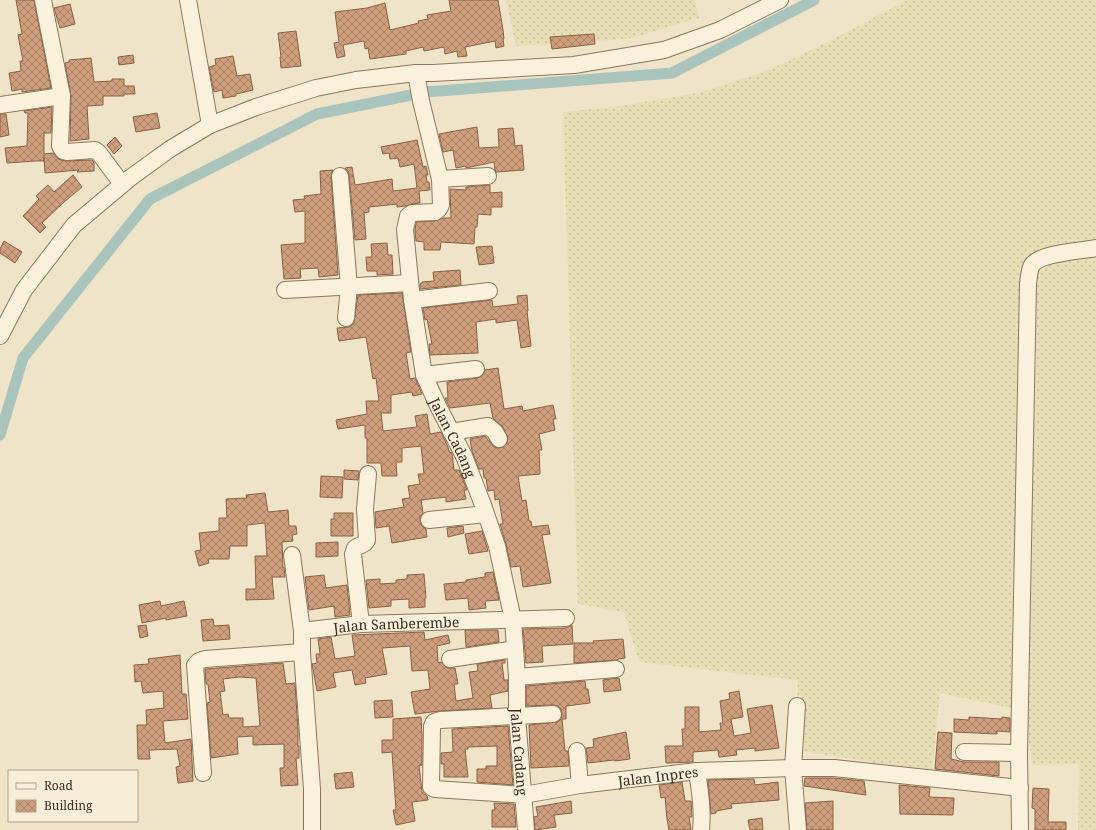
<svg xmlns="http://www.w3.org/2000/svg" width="1096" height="830" font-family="'Noto Serif',serif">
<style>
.farmland{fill:url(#farmland-dots)}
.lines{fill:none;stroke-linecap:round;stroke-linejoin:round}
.canal{stroke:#a9c4bc;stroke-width:11}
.building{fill:url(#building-cross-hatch);stroke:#8d5f41;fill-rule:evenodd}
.minor-casing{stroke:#8d765c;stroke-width:18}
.minor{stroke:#faf1dc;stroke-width:16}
.labels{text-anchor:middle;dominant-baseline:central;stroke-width:3;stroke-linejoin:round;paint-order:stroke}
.street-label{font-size:14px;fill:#3d2e20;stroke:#f7eed8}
</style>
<defs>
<pattern id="farmland-dots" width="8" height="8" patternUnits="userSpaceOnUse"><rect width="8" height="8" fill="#e6deb5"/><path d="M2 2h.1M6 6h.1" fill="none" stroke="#c6bf9b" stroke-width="1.8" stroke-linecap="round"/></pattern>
<pattern id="building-cross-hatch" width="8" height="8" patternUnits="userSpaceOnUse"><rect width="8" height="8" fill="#cf9f7d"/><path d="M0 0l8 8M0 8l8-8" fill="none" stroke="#a98266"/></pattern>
</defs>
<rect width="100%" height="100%" fill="#f0e4c8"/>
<g class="farmland">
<path d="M506 0H695L699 18 628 39 516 46Z"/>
<path d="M907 0H1096V830H1078L1079 764 1032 765 1025 711 940 693 932 772 796 750 798 680 639 662 624 612 578 604 563 112 613 107 698 93 764 72 826 43Z"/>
</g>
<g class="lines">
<path class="canal" d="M0 435 23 358 150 199 317 114 426 92 672 73 814 0"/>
</g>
<g class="building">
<path d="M16 0H34L51 88 22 92V89L12 91 9 73 21 71 20 61H23L18 35 22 34Z"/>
<path d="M449 0H498L503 30 504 39H503L504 46 496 48 495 41 465 47 467 56 458 57 457 51 445 54 444 47 424 51 423 47 406 51V54L370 59 368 48 365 49 364 41 343 45 345 56 337 58 334 43 339 42 335 12 367 8 385 3 390 30 419 23 418 21 428 19 427 15 451 11Z"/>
<path d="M70 4 75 24 60 28 54 8Z"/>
<path d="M296 31 301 66 281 68 280 57H281L278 33Z"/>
<path d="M594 34 595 44 552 49 550 37Z"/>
<path d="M133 55 134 63 119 65 118 57Z"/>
<path d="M233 56 237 76 250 74 253 90 236 94V96L223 98 222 90 214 92 209 67 216 65 215 59Z"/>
<path d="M91 58 94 82 112 81V79H124V86H134L135 94H124V96H103V105L87 106 89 139 70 141 71 96 65 63 69 62V60Z"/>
<path d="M52 107 51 133H44V154L53 153 58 159 65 161 92 160 94 162V171L77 172 79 170 45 173 44 157V161H35L7 163 5 148 27 146 28 113H25L24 111Z"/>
<path d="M157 113 160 128 136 132 133 117Z"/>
<path d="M0 114H6L9 135 0 137Z"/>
<path d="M477 127 479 148 499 147 498 129 513 128 515 146 522 145 524 170 496 172 495 170 494 162 466 168V166L456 168 453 150 443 152 439 134Z"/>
<path d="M115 137 122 146 114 154 107 145Z"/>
<path d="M417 140 423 167 426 166 428 175H426L427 182H429L430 190 419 191 420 203 412 204 405 206 397 207V204L369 207V212L364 213 366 239 355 240 349 175 348 171 345 168 352 167 355 185 392 179 393 191 417 188 414 164 400 167 398 158 390 159 389 153 383 154 381 147Z"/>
<path d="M333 170 331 177 338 275 319 277 318 268 300 269 301 278 284 279 281 245 305 243V211L295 212 293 200 305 199 304 196 321 194 320 171Z"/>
<path d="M73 175 82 187 64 202 42 223 46 227 40 233 23 216 39 199 36 196 48 185 54 192Z"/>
<path d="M490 185V193L502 192V207H491V215L478 214 477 227H475L474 244 441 242 440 250H424V242L416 241 415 231 416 222 435 221 443 218H451L450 189 466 190V187Z"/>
<path d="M4 241 22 252 15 263 0 253V249Z"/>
<path d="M387 243 388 255H392L393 274 377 275V271H367L366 257H372L371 244Z"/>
<path d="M492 246 494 263 479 265 476 247Z"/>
<path d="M460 270 461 285 420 289V284L422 283V282L434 281 433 272Z"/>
<path d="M402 293 411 352 406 353 410 379 415 378 422 394 413 396 412 392 391 395V413H381L383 431 417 427 415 416 427 414 430 434 441 432 448 447 449 452 452 453 454 470H459L467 490H464L466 499 446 502V497L421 500 423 513 420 517V521L422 526 426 529 427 537 392 543 389 526 376 528 375 512 404 507 402 499 410 498 408 486 420 484 418 474H424L421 446 402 448V462H396L397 476H382L381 463H367V438H365V425L338 429 336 420 367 414 366 401H379L376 378 373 379 366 337 339 341 337 328 350 327 354 323 358 295Z"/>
<path d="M527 295 528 311H527L531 346 521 348 517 320 496 323V319L476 322 478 353 430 355 429 344H432L427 319 425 320 423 308 492 300 493 307 518 304 517 296Z"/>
<path d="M498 368 504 409 522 406 523 411 553 405 556 419H553L555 430 539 434 542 450H539L540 474 518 476 522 501 526 500 529 521H531L532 527 548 525 550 534 542 535 551 583 523 587 520 566 511 567 506 544 500 524H503L499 499 495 500 494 490 488 491 486 478H484L483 469H479L472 451 470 439 485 436 494 447 499 448 503 447 507 443 508 439 503 427 493 418 490 403 450 408 445 398H448L447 382 477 378 482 376 485 370Z"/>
<path d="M344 470 359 471 358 480 344 479Z"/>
<path d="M321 476 343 477 342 498 320 497Z"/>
<path d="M265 493 268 512 288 510 289 526H296L297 534 292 535 293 541 282 542 283 568 284 567 285 577H272L274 599 246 600V589H256L255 556H267L265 523 247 525V546H230L229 559H208L209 563 199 566 195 551 201 550 199 533 219 531V518H227L226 499 247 498 246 495Z"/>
<path d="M334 513H353V536H331V519H334Z"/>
<path d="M463 526 464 533 448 537 447 528Z"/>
<path d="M482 531 488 551 469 554 465 534Z"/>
<path d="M338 542V556L316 557V543Z"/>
<path d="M493 572 499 600 485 601 486 608 469 610 468 598 446 600 444 584 466 582V580L485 577V573Z"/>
<path d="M424 574 426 598H425V607L409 608V599L391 600V606L369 608 366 580 380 579V584L396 583V580L407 579V575Z"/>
<path d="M324 575 326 588 347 585 350 615 335 617 334 606 309 610 305 577Z"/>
<path d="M160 601 161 606 184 601 187 616 166 620V618L142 623 139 605Z"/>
<path d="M213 619 214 626 229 625 230 639 203 641 201 620Z"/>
<path d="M146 625 148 636 140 638 138 626Z"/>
<path d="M572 625 573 644 542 646 543 662 526 663 523 629 566 628Z"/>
<path d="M465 630H498L499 642 466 647Z"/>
<path d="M424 632 425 640 448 635 450 643 437 646 438 663 441 662 447 668H455L458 684H454L456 701 473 698 469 672 478 671 477 664 505 660V663H502L504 680H508V691L490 695 492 708 440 711 415 714 411 692 430 689 428 670 412 671 410 646 382 648 387 674 365 678 366 683 355 685 352 670 333 673 336 687 317 691 312 664 317 663 316 654H320L318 639 331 637 335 659 355 656 352 635Z"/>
<path d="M623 639 625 658 618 659V660L574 663V643H594L593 641Z"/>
<path d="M180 655 182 694H186L188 719 163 721 165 743 191 739 193 781 178 783 176 767 180 766 177 749 149 750 150 759H138L137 725H147L146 710 164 708 163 691 143 693 141 681 135 682 134 665 149 664 148 659Z"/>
<path d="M283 663 286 684 295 683 298 730V746H299V758H296L298 785 281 786 280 768H284V744L253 745V736L237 737 238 754 211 758 207 703 210 702 208 684H206L205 669ZM239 677 256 678 260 726 243 727V718H229L228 714 223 715 220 692 225 691 223 679Z"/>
<path d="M617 678H619L621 690 604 692 603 680Z"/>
<path d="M585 681 586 689H588L590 703 566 706V719H562L565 751H568L569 766 531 768 529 725 558 722 561 719 562 713 561 709 558 706 553 705 526 706V686Z"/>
<path d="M739 691 743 717 731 719 734 736 751 733 747 709 772 705 779 748 755 751V748L736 750 737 755 719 757 718 750 693 752V762L666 763 665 746H683L682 729H685V707H699V732L721 730 720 723H723L720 701 730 699 729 693Z"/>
<path d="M392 700 393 717 375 718 374 701Z"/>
<path d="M421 717 422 735V765L419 766 422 792 427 796 428 800 412 802 415 821 396 825 393 810H396L392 752 382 753V740H393V719Z"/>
<path d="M969 717 1002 719V717L1010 718V732L997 731V734L954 732V719L969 720Z"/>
<path d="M508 726 513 785 477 782V769H486V766H497V746L468 747V749H465L468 777H444V764H441V753L453 752 452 729Z"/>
<path d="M626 732 630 759 615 761 614 760 588 763 586 748 594 747 593 739Z"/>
<path d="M938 732 952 733 951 759 964 762H999V776L935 769Z"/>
<path d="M352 772 354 787 336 789 334 774Z"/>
<path d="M805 778H833L864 781 866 795 804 786Z"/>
<path d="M754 779 755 785 778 782 779 800 731 804 732 808 716 811V813L711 814 708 780Z"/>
<path d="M682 782 685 801H691L692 817H689L691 830H669L667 819 665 797 661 798 659 785Z"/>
<path d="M899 785 930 788 929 797 954 798 953 815 900 814Z"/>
<path d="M1033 788 1049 789 1048 822H1066V830H1035V809L1032 808Z"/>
<path d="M571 801 572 813 554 815 556 827 535 830 534 817 538 816 536 807Z"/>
<path d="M833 801V830H807L805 803Z"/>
<path d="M494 803 514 804 516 827H492V810H495Z"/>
<path d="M762 818 763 830H750L748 820Z"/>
</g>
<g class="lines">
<g class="minor-casing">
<g id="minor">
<path d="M43 0 62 96 60 146 63 151 67 152 95 150 99 153 122 184"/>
<path d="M188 0 210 125"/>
<path id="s1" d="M416 73 421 101 440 179 441 205 439 209 435 212 412 213 408 216 405 230 412 300 424 375 439 408 464 456 483 505 497 546 513 620 517 677V716L526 830"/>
<path d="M0 105 62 96"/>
<path d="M340 176 349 287 346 318"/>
<path d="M440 179 488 176"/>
<path d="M285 290 410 283"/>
<path d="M412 300 489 291"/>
<path d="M0 336 24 290 74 225 130 178 170 149 210 125 256 107 316 88 356 80 416 73H433L574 65 664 50 720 30 780 0"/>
<path d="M424 375 476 369"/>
<path d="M451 432 488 426 495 432 499 439"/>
<path d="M429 520 486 514"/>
<path d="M292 555 302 631"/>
<path d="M361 624 353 554 355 548 365 543 367 540 365 509 368 474"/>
<path d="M450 659 515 649"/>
<path d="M517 677 616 669"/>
<path d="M797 706 793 768 798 830"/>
<path id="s2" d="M553 714 440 720 434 722 432 726 431 787 435 789 524 795 580 785 697 771 793 768H834L1020 788"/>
<path d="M577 751 580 785"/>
<path d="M964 752 1019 753"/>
<path d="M697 771C700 791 703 810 701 830"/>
<path d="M203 773 195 665 199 661 205 659 302 652"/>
<path id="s3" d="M312 830V789L302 652V631L361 624 566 618"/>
<path d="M1020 830 1019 753 1028 284C1029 277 1029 270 1032 265 1040 253 1081 251 1096 248"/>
</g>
</g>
<use href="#minor" class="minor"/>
</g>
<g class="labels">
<g class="street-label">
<text stroke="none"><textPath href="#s1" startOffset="402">Jalan Cadang</textPath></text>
<text stroke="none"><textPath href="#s3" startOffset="294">Jalan Samberembe</textPath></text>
<text stroke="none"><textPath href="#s1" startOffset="727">Jalan Cadang</textPath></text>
<text stroke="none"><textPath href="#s2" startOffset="414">Jalan Inpres</textPath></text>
</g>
</g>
<rect x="8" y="770" width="130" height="52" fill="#f7eed8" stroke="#ada18e"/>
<rect x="16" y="783" width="20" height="6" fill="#faf1dc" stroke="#ada18e"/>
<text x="44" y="790" font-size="12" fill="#3d2e20">Road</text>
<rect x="16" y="800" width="20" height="12" fill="url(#building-cross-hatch)" stroke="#ada18e"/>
<text x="44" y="810" font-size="12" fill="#3d2e20">Building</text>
</svg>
